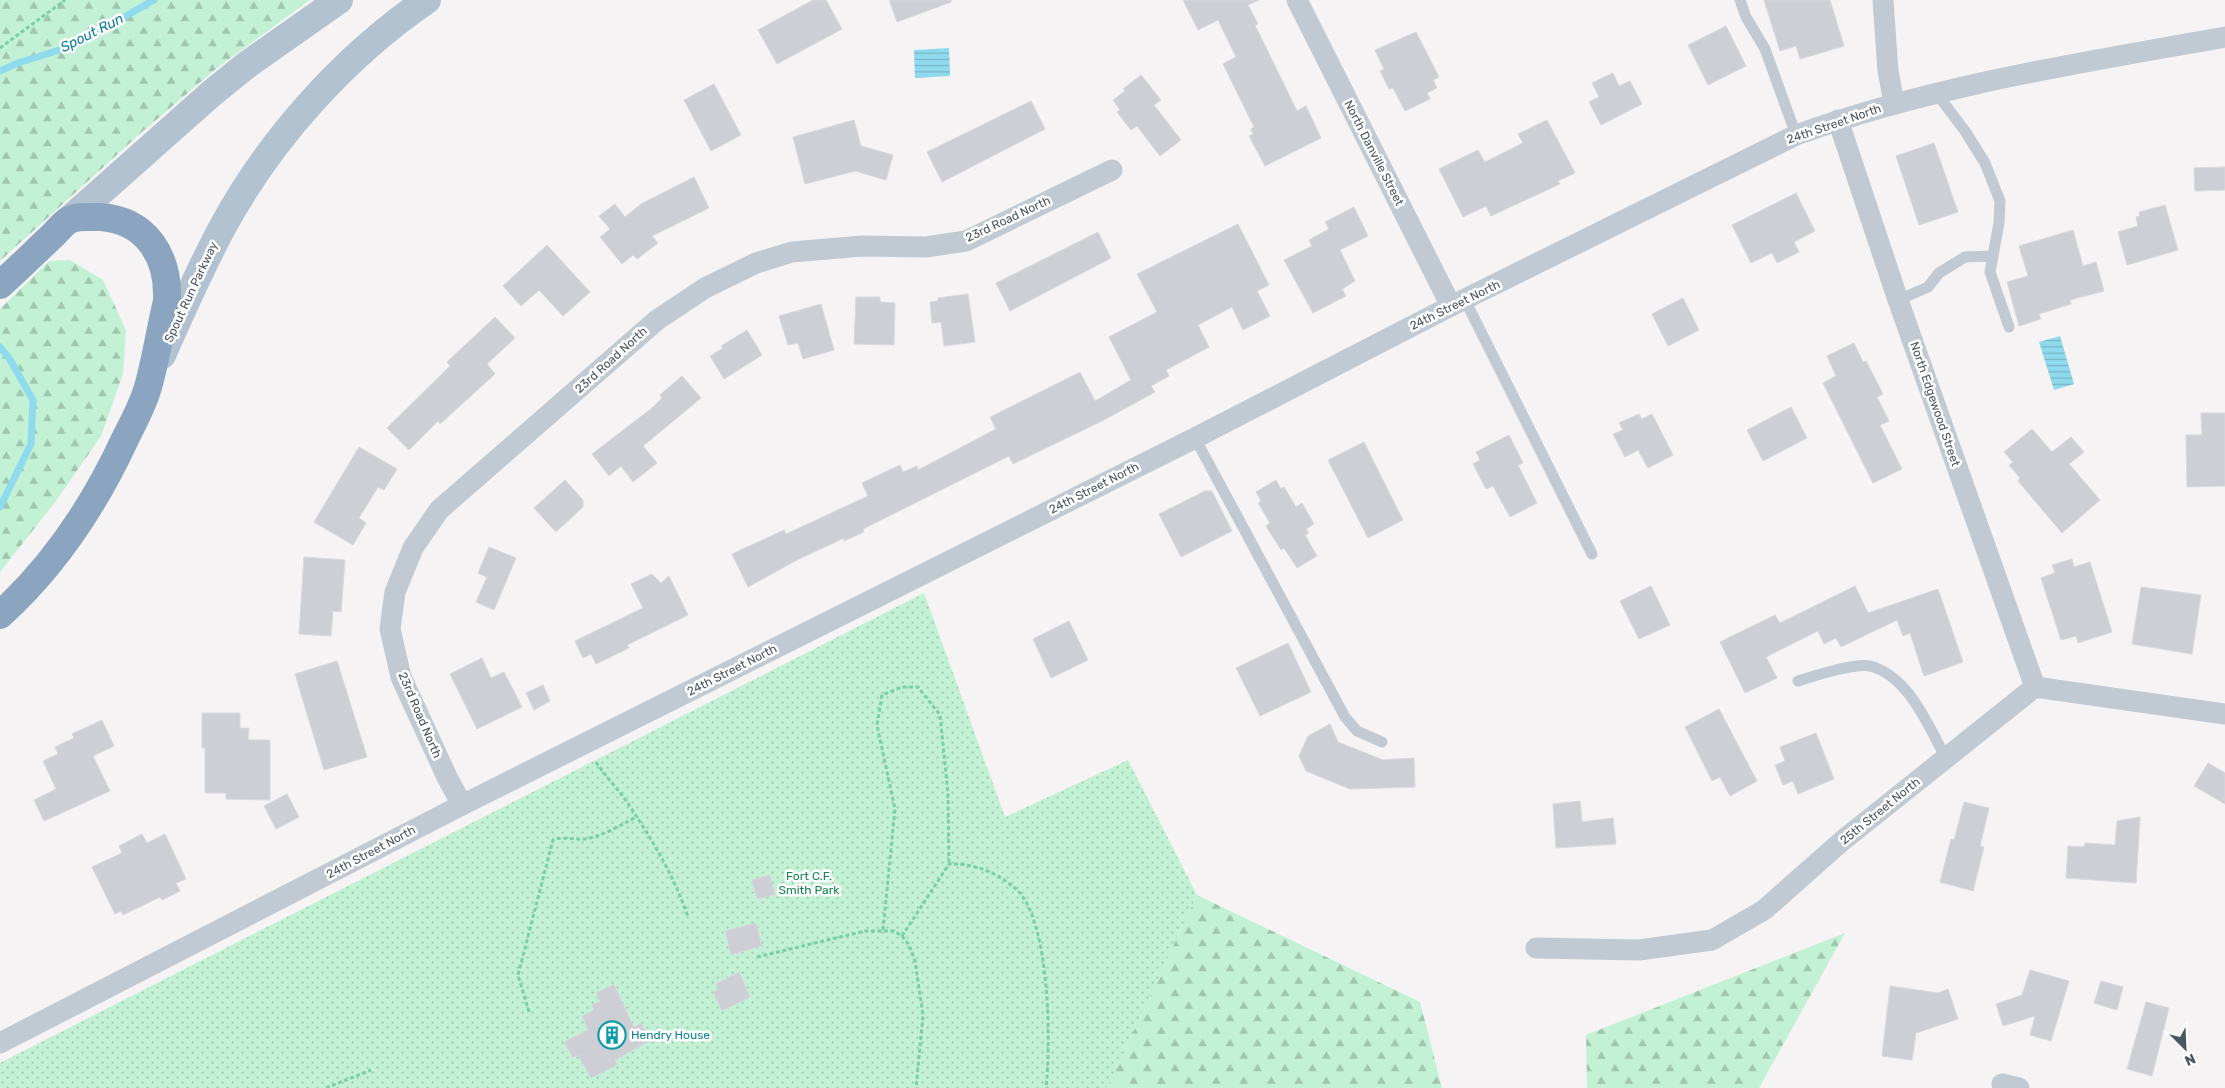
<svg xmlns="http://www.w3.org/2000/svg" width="2225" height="1088" font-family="Rubik,sans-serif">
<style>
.grass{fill:url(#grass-dots)}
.forest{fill:url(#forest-firs)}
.water{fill:url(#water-rules)}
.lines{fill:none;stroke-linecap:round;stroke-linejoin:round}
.stream{stroke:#90daee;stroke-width:7}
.building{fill:#cdcfd5;stroke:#d7d9de}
.path{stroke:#7ad0a6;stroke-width:3;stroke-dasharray:4 2.5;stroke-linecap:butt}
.lane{stroke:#c1cad2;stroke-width:11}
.street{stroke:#c1cad2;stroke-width:21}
.primary{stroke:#b3c2d1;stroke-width:28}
.highway{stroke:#8ba5c1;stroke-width:28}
.labels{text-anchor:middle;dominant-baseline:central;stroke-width:5;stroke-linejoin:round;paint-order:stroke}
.street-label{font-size:12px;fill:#4a5661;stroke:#fff}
.park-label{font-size:12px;fill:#17864f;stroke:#fff}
.culture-label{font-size:12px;fill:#0d838f;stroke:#fff;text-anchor:start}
.water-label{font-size:14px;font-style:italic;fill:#0c7c9b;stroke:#fff}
</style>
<defs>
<pattern id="grass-dots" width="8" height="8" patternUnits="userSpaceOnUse" patternTransform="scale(1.25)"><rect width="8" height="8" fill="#c3f1d5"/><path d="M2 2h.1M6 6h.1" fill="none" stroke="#a0c6b0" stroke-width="1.8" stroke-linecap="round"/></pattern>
<pattern id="forest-firs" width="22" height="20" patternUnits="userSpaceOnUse" patternTransform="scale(1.25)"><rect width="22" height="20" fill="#c3f1d5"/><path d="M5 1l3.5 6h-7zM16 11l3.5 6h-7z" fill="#a0c6b0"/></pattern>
<pattern id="water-rules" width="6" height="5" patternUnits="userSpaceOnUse" patternTransform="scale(1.25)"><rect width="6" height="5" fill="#90daee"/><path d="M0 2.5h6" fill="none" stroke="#78b4c4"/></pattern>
</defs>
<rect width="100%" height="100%" fill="#f5f3f3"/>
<path class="grass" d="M924 593 1005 817 1128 760 1197 895 1107 1088H0V1063Z"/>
<g class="forest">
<path d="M0 0H310L217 68 142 132 0 261Z"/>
<path d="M70 260 103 280 126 330 123 374 101 436 56 501 0 572V309L49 261Z"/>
<path d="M1197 895 1420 1002 1442 1088H1107Z"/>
<path d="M1845 933 1759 1088H1587L1586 1035Z"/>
</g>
<g class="water">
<path d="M949 48 950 76 915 78 914 50Z"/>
<path d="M2060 336 2074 384 2054 390 2039 342Z"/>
</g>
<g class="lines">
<g class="stream">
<path d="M0 71 18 63 75 45 154 0"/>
<path d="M0 347 9 358 33 400 31 444 0 507"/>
</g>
</g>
<g class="building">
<path d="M813 0H826L842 29 777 64 758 30Z"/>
<path d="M889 0H951V2L897 22Z"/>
<path d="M1183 0H1259L1248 5 1258 24 1255 25 1297 111 1306 106 1321 138 1265 166 1249 136 1253 134 1251 129 1254 127 1223 64 1236 57 1218 20 1198 30Z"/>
<path d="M1764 0H1830L1844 46 1800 59 1796 46 1780 51Z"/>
<path d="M1726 26 1746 66 1708 85 1688 45Z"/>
<path d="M1416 32 1439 77 1433 80 1437 88 1427 93 1430 99 1405 111 1393 88 1389 89 1380 71 1384 69 1375 50Z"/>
<path d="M1613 73 1619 86 1630 81 1642 104 1601 125 1589 102 1599 97 1592 83Z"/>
<path d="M1141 75 1161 100 1154 105 1181 140 1160 156 1137 126 1131 130 1117 112 1120 110 1113 100 1125 91 1123 89Z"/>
<path d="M714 84 741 135 711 151 684 100Z"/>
<path d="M1031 101 1045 129 942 182 927 152Z"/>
<path d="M854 120 861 146 893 155 886 180 855 171 805 184 793 137Z"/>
<path d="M1547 120 1575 173 1558 181 1560 184 1491 216 1486 206 1463 217 1439 169 1478 150 1485 162 1523 143 1518 134Z"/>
<path d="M1934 143 1958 212 1919 225 1896 156Z"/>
<path d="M2225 167V190L2195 191 2194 168Z"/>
<path d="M694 177 709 208 652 236 658 243 637 259 633 255 622 264 600 237 610 229 599 216 615 204 625 217 641 204Z"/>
<path d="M1796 193 1815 231 1794 242 1799 252 1777 263 1772 253 1751 263 1732 225Z"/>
<path d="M2165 205 2178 250 2127 265 2118 232 2138 226 2136 217 2140 216 2139 212Z"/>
<path d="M1354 207 1368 236 1340 250 1355 281 1342 289 1346 296 1313 313 1284 260 1312 246 1309 240 1329 229 1325 222Z"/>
<path d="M1238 224 1269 285 1257 291 1270 316 1243 330 1232 307 1198 325 1209 347 1166 370 1169 376 1151 386 1155 392 1104 420 1013 464 1009 456 863 529 864 532 844 541V538L797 560 748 587 732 554 784 530 786 534 868 496 862 483 900 465 903 472 917 466 918 470 996 429 990 417 1080 372 1095 401 1131 380 1109 337 1157 312 1137 274Z"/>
<path d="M2073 230 2083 266 2096 262 2104 291 2070 300 2071 304 2039 314 2041 319 2019 326 2007 282 2028 276 2019 246Z"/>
<path d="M1098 232 1111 258 1010 311 996 283Z"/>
<path d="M547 245 590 292 563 316 539 290 521 306 503 286Z"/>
<path d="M968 294 975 342 944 346 941 322 932 323 930 302 938 301V298Z"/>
<path d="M856 297H880V302L895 303 894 345 854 344Z"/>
<path d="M1683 298 1699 330 1668 346 1652 314Z"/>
<path d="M821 304 834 350 803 359 798 343 788 345 779 316Z"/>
<path d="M495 317 515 338 487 364 495 374 440 424 438 421 409 450 387 428 450 366 447 362Z"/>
<path d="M747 330 762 355 724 379 710 356 723 348 721 346Z"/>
<path d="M1854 343 1863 362 1866 361 1883 394 1877 397 1889 421 1880 425 1902 469 1873 483 1823 383 1836 376 1827 356Z"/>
<path d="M682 376 701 398 643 446 657 463 633 482 621 466 609 476 592 454 652 408 662 398 660 395Z"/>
<path d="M1791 407 1807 438 1763 461 1747 430Z"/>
<path d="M2201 413H2225V486L2187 487 2186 435H2202Z"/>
<path d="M1639 414 1642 419 1652 414 1673 455 1648 468 1638 450 1625 457 1613 434 1623 430 1619 423Z"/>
<path d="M2032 429 2052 452 2071 437 2084 452 2069 464 2100 500 2062 533 2018 481 2020 478 2009 465 2013 462 2004 452Z"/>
<path d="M1509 435 1523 463 1518 465 1537 503 1510 517 1493 486 1486 489 1473 464 1480 460 1476 452Z"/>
<path d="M1364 442 1403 520 1368 538 1328 460Z"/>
<path d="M359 447 397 469 384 490 378 487 359 518 366 523 353 545 314 522Z"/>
<path d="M565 480 583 500V507L556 532 534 508Z"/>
<path d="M1276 480 1281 489 1284 487 1296 507 1302 503 1314 524 1306 529 1309 533 1305 535 1317 556 1297 568 1284 548 1281 550 1266 526 1270 523 1258 503 1261 501 1256 492Z"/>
<path d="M1205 491H1212L1232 531 1181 557 1159 514Z"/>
<path d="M489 547 516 558 494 610 476 602 487 577 478 573Z"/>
<path d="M304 557 345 560 341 612 333 611 331 636 299 634Z"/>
<path d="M2072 559 2074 567 2090 562 2112 632 2078 643 2076 636 2061 640 2041 578 2055 573 2052 565Z"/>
<path d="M652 574 661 583 669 576 688 615 627 645 629 648 596 664 591 654 583 658 575 641 643 608 631 584Z"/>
<path d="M1651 586 1670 625 1639 639 1620 601Z"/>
<path d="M1855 586 1868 613 1938 589 1963 662 1924 676 1910 633 1903 636 1897 620 1841 647 1836 638 1824 644 1818 631 1766 657 1777 678 1745 693 1720 642 1775 615 1780 623Z"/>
<path d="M2141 587 2201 595 2192 654 2132 644Z"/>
<path d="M1069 621 1088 660 1051 678 1033 639Z"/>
<path d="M1288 643 1311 692 1260 716 1236 668Z"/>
<path d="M482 658 491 678 504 672 522 707 477 729 450 674Z"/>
<path d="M337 661 367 757 324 770 295 674Z"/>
<path d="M543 685 550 701 534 710 526 693Z"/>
<path d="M1719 709 1757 781 1730 796 1720 777 1712 781 1685 727Z"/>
<path d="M202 713H240V728H249L248 740H270V800L226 799V793H205V748H202Z"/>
<path d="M102 720 114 746 93 756 110 791 44 821 34 800 56 789 43 761 58 754 55 747 74 738 72 734Z"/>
<path d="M1330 724 1338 742 1383 760 1414 758 1415 787 1350 789 1306 771 1299 756 1308 736Z"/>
<path d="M1816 733 1834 779 1798 794 1793 781 1783 785 1775 765 1785 761 1780 747Z"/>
<path d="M2208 763 2225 773V804L2194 786Z"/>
<path d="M287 794 299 817 276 829 264 806Z"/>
<path d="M1580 801 1582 822 1613 818 1616 844 1556 848 1553 804Z"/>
<path d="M1964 802 1989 808 1980 846 1984 847 1973 891 1940 882 1951 839 1954 840Z"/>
<path d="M2140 817 2136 883 2066 878 2068 846 2084 847 2085 843 2115 845 2117 821Z"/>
<path d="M142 834 147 843 165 834 186 879 176 883 180 891 162 900 160 897 123 915 121 911 115 914 92 867 122 853 119 846Z"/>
<path d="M770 875 775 895 757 899 752 880Z"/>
<path d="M756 923 762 946 731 955 725 931Z"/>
<path d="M2030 970 2069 981 2051 1041 2030 1035 2035 1016 2003 1026 1996 1004 2022 995Z"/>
<path d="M739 972 750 997 722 1011 713 992 719 989 716 984Z"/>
<path d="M2101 981 2123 987 2117 1010 2094 1003Z"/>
<path d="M614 984 634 1027 641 1023 650 1041 615 1060 617 1065 591 1078 578 1055 573 1058 564 1042 588 1030 582 1016 594 1010 592 1005 600 1001 596 993Z"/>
<path d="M1890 986 1938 993 1948 989 1958 1019 1916 1033 1912 1060 1882 1056Z"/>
<path d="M2146 1002 2169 1008 2152 1076 2127 1069Z"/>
</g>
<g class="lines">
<g class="path">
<path d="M0 48 65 0"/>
<path d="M596 762C606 777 619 790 629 805 653 841 674 876 688 917"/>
<path d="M883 930 895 809 877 725 882 695 902 687H918L940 715 948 794 949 864"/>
<path d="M902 936 949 864C974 863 999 873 1018 891 1050 923 1051 1044 1046 1088"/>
<path d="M757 957 865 931H894L902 936 909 945 915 961 923 1015 916 1088"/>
<path d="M529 1012 518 975 553 840C564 836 573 840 584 839 599 838 623 824 636 817"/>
<path d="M326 1088 371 1070"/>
</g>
<g class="lane">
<path d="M1740 0 1746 17 1765 49 1796 135"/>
<path d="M1937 94 1965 131 1985 163 2000 201 1999 223 1990 272 2009 327"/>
<path d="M1465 300 1592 554"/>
<path d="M1898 300 1928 287 1939 273 1965 257 1993 256"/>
<path d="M1195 438 1345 717 1357 731 1382 742"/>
<path d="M1798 681C1813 676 1855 663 1870 666 1909 676 1928 726 1946 758"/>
</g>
<g class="street">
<path d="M1297 0 1451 306"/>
<path d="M1883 0 1888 71 1894 103"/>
<path d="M1838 120 1898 300 2035 687"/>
<path d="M462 805 447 777 401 677 390 629 395 592 413 548 439 510 657 320 705 288 756 263 792 252 862 246 926 247 966 241 1112 170"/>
<path d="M1536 948 1639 950 1712 940 1764 910 1842 841 2035 687 2225 714"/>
<path d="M0 1043 462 805 1195 438 1451 306 1796 135C1934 85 2081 63 2225 37"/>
<path d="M2002 1084 2019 1088"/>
</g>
<g class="primary">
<path d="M70 219 212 93 248 64 339 0"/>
<path d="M162 355C181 312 200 269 222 228 270 139 344 57 427 0"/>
</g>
<path class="highway" d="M0 285C17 270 33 254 50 238 56 233 62 224 69 220 76 216 92 217 100 217 147 220 169 257 167 301 160 330 156 359 148 387 143 405 133 423 125 439 94 506 55 565 0 615"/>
</g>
<defs>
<g id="building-ring" transform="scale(1.4375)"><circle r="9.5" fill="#fff" stroke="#0f9aa8" stroke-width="1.5"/><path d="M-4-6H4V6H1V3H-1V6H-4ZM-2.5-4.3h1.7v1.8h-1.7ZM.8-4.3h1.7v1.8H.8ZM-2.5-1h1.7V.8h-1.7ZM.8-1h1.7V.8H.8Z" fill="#0f9aa8"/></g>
</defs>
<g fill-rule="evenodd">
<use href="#building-ring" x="612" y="1035"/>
</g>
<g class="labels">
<g class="street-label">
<text transform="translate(1834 124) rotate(-19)">24th Street North</text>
<text transform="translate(1374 153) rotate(63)">North Danville Street</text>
<text transform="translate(1008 219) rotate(-25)">23rd Road North</text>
<text transform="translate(191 292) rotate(-65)">Spout Run Parkway</text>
<text transform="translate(1455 305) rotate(-26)">24th Street North</text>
<text transform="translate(611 360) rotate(-42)">23rd Road North</text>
<text transform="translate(1935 404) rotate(71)">North Edgewood Street</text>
<text transform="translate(1094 488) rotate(-27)">24th Street North</text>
<text transform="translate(732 670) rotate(-27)">24th Street North</text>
<text transform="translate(420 715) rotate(67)">23rd Road North</text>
<text transform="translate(1880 811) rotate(-39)">25th Street North</text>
<text transform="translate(371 852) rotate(-28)">24th Street North</text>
</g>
<g class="park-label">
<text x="809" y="876">Fort C.F.<tspan x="809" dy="14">Smith Park</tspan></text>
</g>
<g class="culture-label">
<text x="631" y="1035">Hendry House</text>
</g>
<g class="water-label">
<text transform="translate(92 33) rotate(-27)">Spout Run</text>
</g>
</g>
<g transform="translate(2185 1048) rotate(156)" stroke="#ffffff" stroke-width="4" paint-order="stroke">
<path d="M0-4L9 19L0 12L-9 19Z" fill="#4a5661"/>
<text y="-8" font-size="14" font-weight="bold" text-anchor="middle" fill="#4a5661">N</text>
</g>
</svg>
